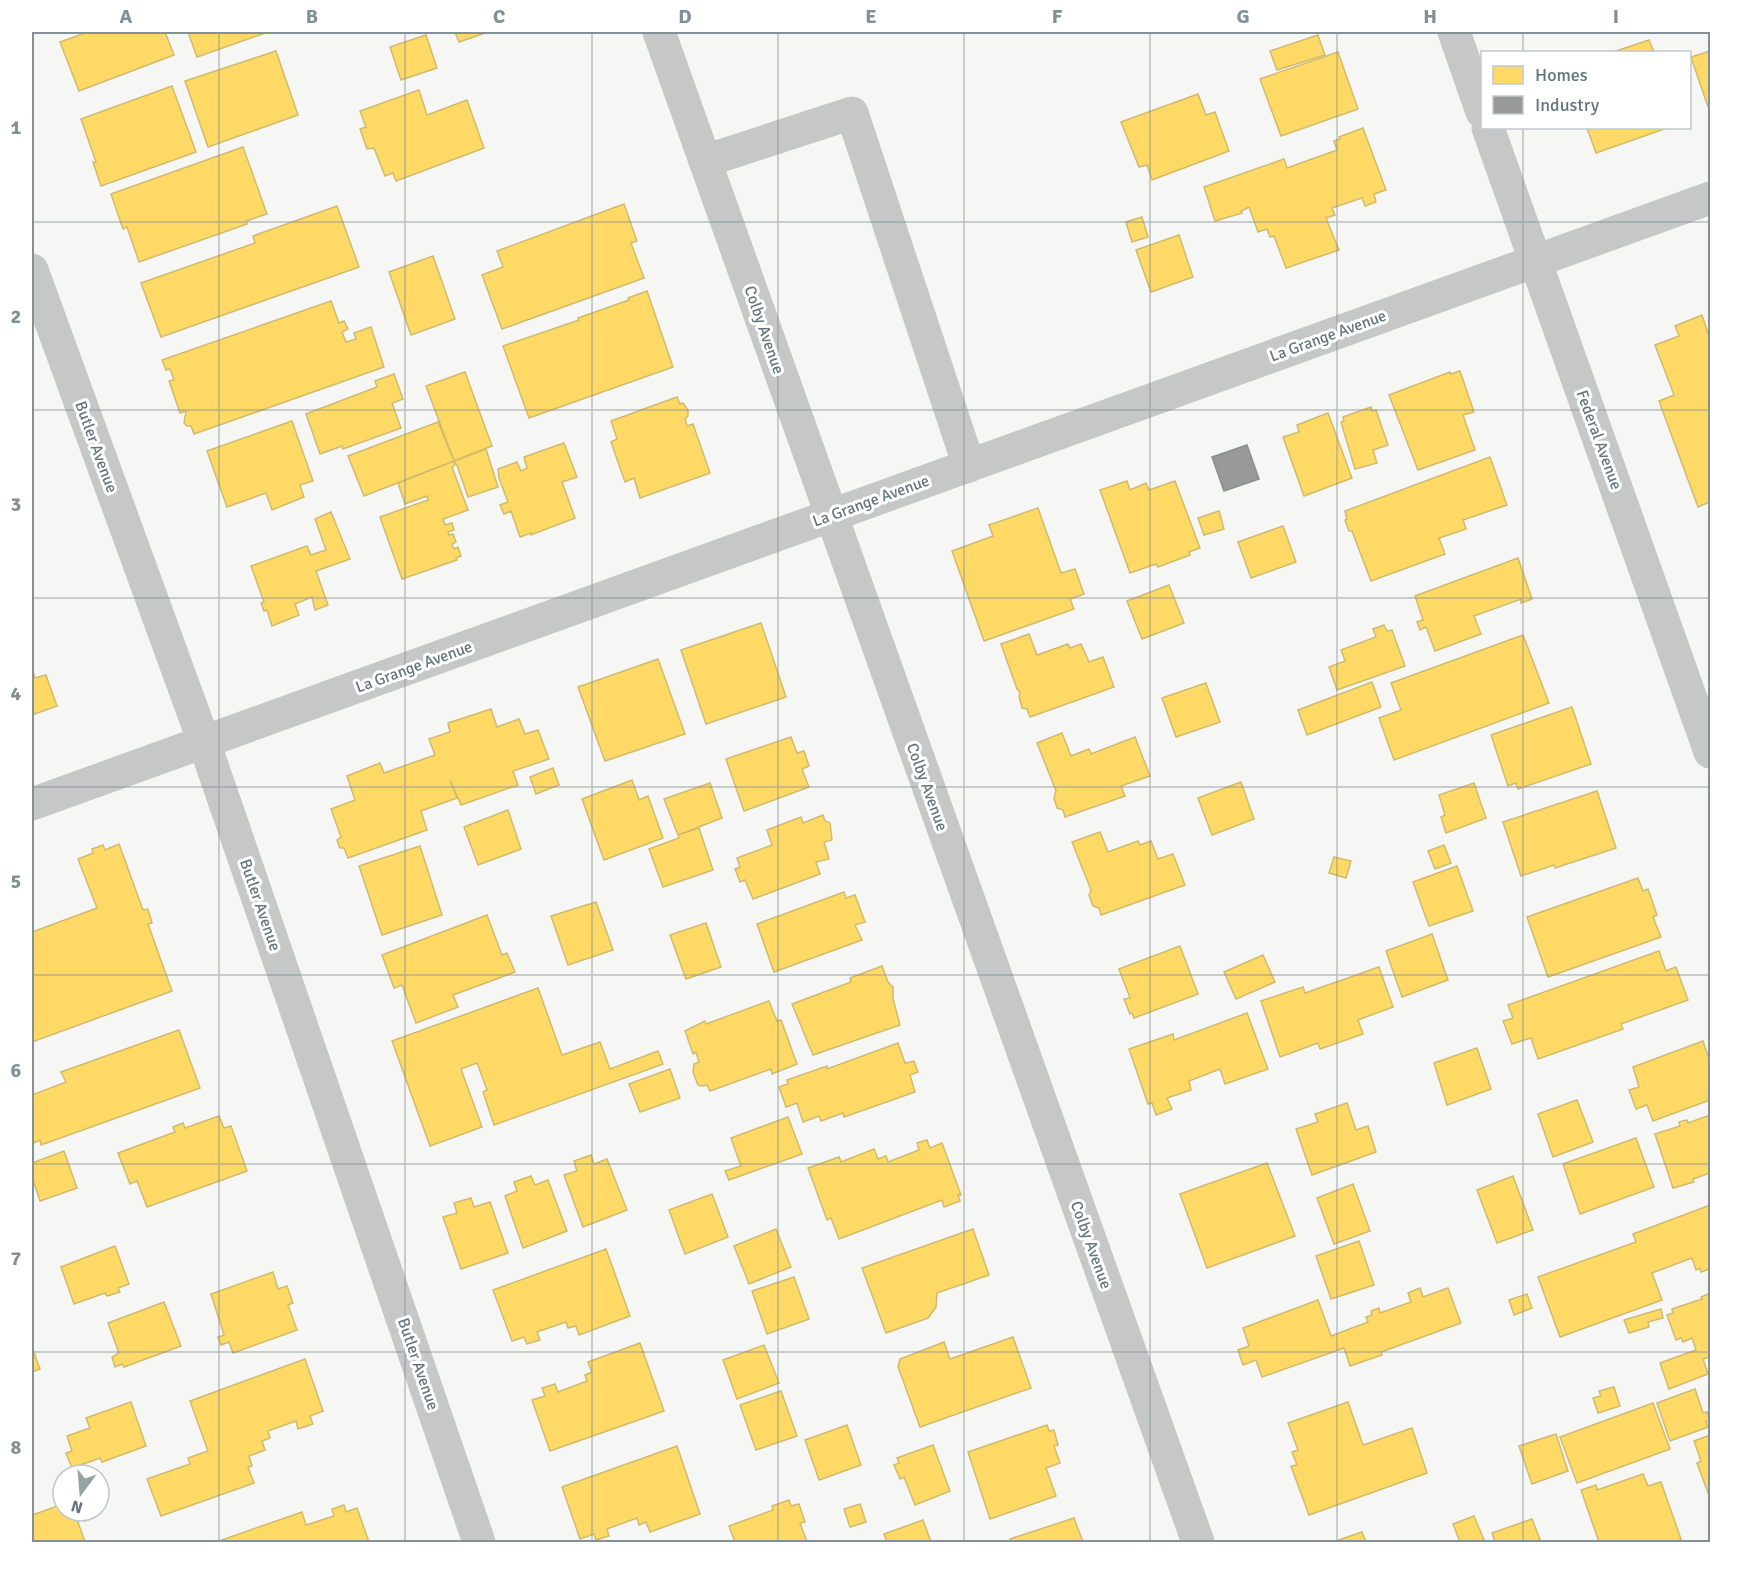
<svg xmlns="http://www.w3.org/2000/svg" width="1742" height="1574" font-family="Signika,sans-serif">
<style>
.homes{fill:#ffd966;stroke:#d0bb6d;stroke-width:1.5}
.industry{fill:#999;stroke:#898e91;stroke-width:1.5}
.lines{fill:none;stroke-linecap:round;stroke-linejoin:round}
.minor{stroke:#c6c8c8;stroke-width:33}
.grid{fill:none;stroke:#839096;stroke-width:1.5;stroke-opacity:0.55}
.labels{text-anchor:middle;dominant-baseline:central;stroke-width:6;stroke-linejoin:round;paint-order:stroke}
.street-label{font-size:16px;fill:#64757d;stroke:#fff}
.neatline{fill:none;stroke:#839096;stroke-width:2}
.grid-label{font-size:20px;text-anchor:middle;font-weight:bold;fill:#839096}
</style>
<rect width="100%" height="100%" fill="#f6f6f5"/>
<g class="homes">
<path d="M88 32H165L174 55 79 91 60 42Z"/>
<path d="M188 32H268L197 57Z"/>
<path d="M455 32H488L459 42Z"/>
<path d="M426 35 437 68 401 80 390 47Z"/>
<path d="M1318 35 1325 55 1277 70 1270 51Z"/>
<path d="M1649 40 1654 52H1613Z"/>
<path d="M276 51 298 115 208 147 185 81Z"/>
<path d="M1710 51V106L1708 107 1691 57Z"/>
<path d="M1338 52 1358 109 1281 136 1260 79Z"/>
<path d="M172 86 196 152 101 186 93 162H96L81 119Z"/>
<path d="M419 90 427 115 467 100 484 148 396 181 393 173 385 176 374 148 367 149 360 129 366 127 360 111Z"/>
<path d="M1198 94 1206 115 1215 112 1229 151 1152 180 1147 165 1139 167 1121 122Z"/>
<path d="M1363 128 1386 190 1374 194 1376 202 1365 206 1362 198 1332 208 1335 215 1326 218 1339 250 1286 268 1274 236 1270 237 1267 229 1258 232 1249 207 1241 211 1242 213 1215 221 1204 187 1284 159 1287 168 1337 150 1334 141 1340 139 1339 137Z"/>
<path d="M1587 128H1667L1596 153Z"/>
<path d="M243 147 267 214 246 221 247 224 139 262 127 227 123 229 111 194Z"/>
<path d="M624 204 637 241 631 243 644 278 502 329 482 275 503 267 497 251Z"/>
<path d="M337 206 359 267 161 337 141 283 255 243 253 236Z"/>
<path d="M1142 217 1148 237 1132 242 1126 222Z"/>
<path d="M1179 235 1193 277 1151 292 1136 250Z"/>
<path d="M433 256 455 319 411 335 389 272Z"/>
<path d="M647 291 673 367 529 418 503 346 579 320 578 318 629 300 628 298Z"/>
<path d="M331 301 339 323 344 321 348 329 342 332 346 342 356 339 354 333 371 327 384 367 194 434 191 426H187L184 423 186 411 180 413 169 381 174 380 170 369 166 370 162 360Z"/>
<path d="M1702 315 1710 339V502L1698 507 1659 401 1674 395 1655 345 1679 336 1675 326Z"/>
<path d="M1460 371 1474 412 1463 415 1475 450 1418 470 1389 395 1450 372 1451 374Z"/>
<path d="M465 372 492 446 454 461 426 386Z"/>
<path d="M394 374 403 399 392 403 401 428 343 449 342 446 320 454 306 414 377 387 375 381Z"/>
<path d="M677 397 680 404 683 403 688 410V416L685 419 687 426 693 424 710 473 640 498 634 478 625 482 611 442 617 439 611 421Z"/>
<path d="M1371 407 1372 411 1376 410 1388 445 1373 450 1377 463 1355 469 1341 422 1344 421 1343 417Z"/>
<path d="M1328 413 1352 478 1304 496 1283 437 1299 432 1297 425Z"/>
<path d="M292 421 313 481 300 485 304 497 272 510 266 493 227 507 207 451Z"/>
<path d="M438 422 454 461 364 496 348 456Z"/>
<path d="M564 443 577 477 562 482 575 518 531 535V533L520 537 511 511 504 514 500 505 508 502 499 478 498 469 517 462 521 471 527 468 524 457Z"/>
<path d="M486 449 498 487 468 497 457 465 454 461Z"/>
<path d="M1490 457 1507 505 1463 520 1466 529 1439 538 1445 554 1371 581 1352 531H1349L1345 520 1347 519 1345 511Z"/>
<path d="M454 461 455 465 452 467 468 510 443 519 445 525 452 523 454 530 448 532 449 535 453 534 456 542 452 544 454 549 458 547 461 556 456 558 457 560 402 579 380 517 428 500 427 496 405 504 398 483Z"/>
<path d="M1127 481 1130 490 1146 483 1149 490 1175 481 1200 548 1189 552 1190 555 1158 567 1156 564 1130 573 1100 490Z"/>
<path d="M1038 508 1061 573 1075 569 1084 594 1070 599 1074 609 984 641 952 551 993 536 989 525Z"/>
<path d="M1219 511 1224 529 1204 535 1198 518Z"/>
<path d="M331 512 350 559 316 571 328 605 315 610 312 597 295 604 299 615 272 626 267 610 264 611 261 603 264 602 251 566 307 546 311 555 326 550 315 519Z"/>
<path d="M1283 526 1296 562 1251 578 1238 542Z"/>
<path d="M1518 558 1532 599 1521 603V599L1474 616 1481 634 1435 651 1426 627 1420 630 1417 622 1423 620 1415 596Z"/>
<path d="M1169 585 1184 623 1142 639 1127 601Z"/>
<path d="M761 623 786 697 706 724 681 650Z"/>
<path d="M1384 625 1387 631 1392 630 1405 666 1337 690 1329 667 1345 661 1341 650 1376 637 1373 629Z"/>
<path d="M1029 634 1037 655 1068 644 1070 648 1081 644 1089 662 1103 657 1114 687 1030 717 1027 709 1022 708 1019 696 1020 692 1017 689 1001 644Z"/>
<path d="M1523 635 1549 703 1394 760 1379 718 1401 710 1391 683Z"/>
<path d="M658 659 685 734 605 761 578 687Z"/>
<path d="M32 669 35 678 46 675 57 706 32 715Z"/>
<path d="M1372 682 1381 707 1307 735 1298 710Z"/>
<path d="M1206 683 1220 722 1176 737 1162 698Z"/>
<path d="M1572 707 1591 764 1518 789 1516 783 1508 786 1491 735Z"/>
<path d="M491 709 497 727 519 719 525 734 538 730 549 759 513 771 518 785 461 805 450 780 457 798 421 811 427 830 348 858 344 848H340L337 840 341 837 331 809 355 800 347 776 380 763 384 773 435 755 429 739 450 732 448 723Z"/>
<path d="M1062 733 1071 756 1089 749 1091 754 1135 737 1150 776 1121 786 1125 796 1065 817 1063 810 1057 808 1054 798 1056 791 1037 743Z"/>
<path d="M791 737 797 753 804 751 809 766 802 769 809 787 744 811 726 759Z"/>
<path d="M553 768 559 785 536 794 530 777Z"/>
<path d="M632 780 639 800 648 796 663 838 604 860 582 799Z"/>
<path d="M1241 782 1254 819 1212 835 1198 798Z"/>
<path d="M710 783 722 818 678 835 664 799Z"/>
<path d="M1474 783 1486 818 1446 833 1441 817 1445 815 1439 795Z"/>
<path d="M1597 791 1616 848 1555 868 1554 865 1521 876 1503 822Z"/>
<path d="M508 810 521 849 478 865 464 827Z"/>
<path d="M823 815 825 821 830 823 832 840 824 842 829 859 816 862 820 874 753 899 745 880 740 882 735 869 740 867 737 858 772 845 767 830 801 817 803 823Z"/>
<path d="M699 828 713 870 663 887 649 849 679 838 678 835Z"/>
<path d="M1100 832 1108 852 1138 841 1140 845 1151 841 1158 859 1173 854 1185 885 1101 915 1099 908 1093 906 1089 895 1091 890 1072 842Z"/>
<path d="M119 844 143 910 148 909 152 923 148 924 172 991 32 1042V932L97 908 78 859 93 853 92 849 103 845 105 850Z"/>
<path d="M1444 845 1451 863 1435 869 1428 851Z"/>
<path d="M420 846 442 915 382 935 359 866Z"/>
<path d="M1334 857 1351 861 1346 878 1329 873Z"/>
<path d="M1457 866 1473 911 1429 926 1413 882Z"/>
<path d="M1638 878 1643 891 1648 889 1657 915 1653 917 1661 937 1548 977 1527 917Z"/>
<path d="M844 892 846 898 855 895 865 922 855 925 862 940 774 972 757 924Z"/>
<path d="M596 902 613 950 568 965 551 916Z"/>
<path d="M487 915 502 955 507 953 515 972 453 995 458 1007 416 1023 402 985 394 988 382 955Z"/>
<path d="M706 923 721 967 686 979 670 935Z"/>
<path d="M1432 934 1448 980 1402 997 1386 951Z"/>
<path d="M1180 946 1198 994 1134 1018 1132 1013 1130 1014 1124 999 1130 998 1119 969Z"/>
<path d="M1659 951 1666 971 1676 967 1688 1000 1621 1024 1623 1029 1538 1059 1531 1038 1512 1044 1503 1021 1513 1018 1508 1005Z"/>
<path d="M1263 955 1275 982 1236 999 1224 972Z"/>
<path d="M882 966 888 982 893 987V999L900 1025 813 1055 792 1004 851 982 850 978Z"/>
<path d="M1379 967 1393 1007 1358 1020 1363 1034 1320 1049 1318 1043 1280 1057 1261 1001 1303 987 1305 993Z"/>
<path d="M538 988 562 1055 600 1042 610 1069 658 1051 663 1064 494 1125 483 1092 487 1090 477 1063 461 1069 482 1127 430 1146 392 1041Z"/>
<path d="M769 1001 777 1021 781 1020 797 1064 772 1074 771 1069 710 1091 707 1085 702 1086 698 1085 693 1072 694 1064 699 1062 696 1052 693 1054 685 1031 705 1021 706 1024Z"/>
<path d="M1247 1013 1268 1069 1225 1084 1220 1069 1189 1081 1191 1090 1167 1098 1172 1109 1156 1115 1152 1103 1148 1104 1129 1049 1173 1034 1174 1040Z"/>
<path d="M179 1030 200 1088 41 1145 40 1140 32 1144V1095L66 1082 61 1072Z"/>
<path d="M1703 1041 1710 1062V1100L1653 1121 1647 1105 1636 1109 1629 1090 1639 1087 1633 1067Z"/>
<path d="M898 1043 905 1063 914 1061 918 1072 910 1075 915 1092 844 1117 843 1113 821 1121 819 1116 803 1122 797 1103 786 1107 779 1087 788 1084 787 1080 827 1066V1069Z"/>
<path d="M1477 1048 1491 1089 1447 1105 1434 1063Z"/>
<path d="M670 1069 680 1098 640 1112 629 1084Z"/>
<path d="M1577 1100 1593 1142 1553 1157 1538 1114Z"/>
<path d="M1347 1103 1356 1130 1368 1126 1376 1152 1312 1175 1296 1129 1318 1122 1315 1114Z"/>
<path d="M1710 1115V1173L1693 1179 1694 1182 1673 1188 1655 1134 1680 1126 1679 1122 1687 1120 1688 1123Z"/>
<path d="M219 1116 224 1128 231 1126 247 1171 147 1207 137 1181 130 1184 118 1153 175 1132 173 1127 183 1123 185 1128Z"/>
<path d="M788 1117 802 1154 729 1180 725 1171 741 1166 731 1138Z"/>
<path d="M1636 1138 1654 1187 1580 1214 1563 1164Z"/>
<path d="M927 1140 930 1148 942 1143 961 1195H958L960 1201 944 1207 942 1200 839 1239 831 1218 827 1220 808 1168 839 1157 841 1162 874 1149 878 1159 886 1156 888 1162 919 1150 917 1143Z"/>
<path d="M64 1151 77 1188 40 1201 32 1177V1163Z"/>
<path d="M591 1155 594 1164 607 1159 627 1210 583 1227 564 1175 577 1171 574 1161Z"/>
<path d="M1267 1163 1295 1236 1207 1268 1180 1194Z"/>
<path d="M531 1176 535 1185 548 1180 567 1231 523 1248 505 1196 517 1191 514 1182Z"/>
<path d="M1513 1176 1533 1230 1497 1243 1477 1190Z"/>
<path d="M1353 1184 1370 1231 1334 1244 1317 1198Z"/>
<path d="M712 1194 728 1237 685 1254 669 1210Z"/>
<path d="M471 1198 474 1207 490 1202 508 1253 461 1269 443 1217 457 1213 454 1203Z"/>
<path d="M1710 1205V1269L1701 1272 1700 1268 1696 1270 1692 1258 1652 1273 1662 1300 1560 1337 1538 1277 1636 1242 1633 1234Z"/>
<path d="M776 1229 791 1267 749 1284 734 1246Z"/>
<path d="M973 1229 989 1275 937 1293 936 1307 928 1318 886 1333 862 1268Z"/>
<path d="M1359 1241 1374 1285 1331 1299 1316 1256Z"/>
<path d="M115 1246 129 1284 118 1288 120 1292 107 1296 105 1293 74 1304 61 1267Z"/>
<path d="M606 1249 630 1316 579 1335 576 1326 568 1328 566 1322 537 1332 540 1340 527 1344 524 1337 512 1341 493 1290Z"/>
<path d="M273 1272 278 1289 287 1286 293 1303 288 1305 297 1330 233 1353 229 1342 221 1345 218 1337 224 1335 211 1294Z"/>
<path d="M794 1277 809 1319 767 1334 752 1291Z"/>
<path d="M1420 1288 1423 1297 1448 1288 1461 1323 1381 1352 1382 1355 1350 1366 1344 1348 1262 1377 1256 1360 1243 1365 1238 1350 1249 1346 1243 1328 1318 1300 1331 1336 1368 1322 1366 1317 1372 1315 1371 1311 1379 1308 1380 1313 1411 1302 1408 1293Z"/>
<path d="M1710 1293V1357L1703 1359 1708 1374 1669 1389 1660 1363 1696 1350 1692 1338 1683 1342 1681 1338 1676 1340 1667 1315 1673 1313 1672 1309 1702 1299 1701 1297Z"/>
<path d="M1527 1294 1532 1308 1514 1315 1509 1300Z"/>
<path d="M164 1302 181 1346 124 1367 122 1364 115 1367 112 1357 119 1353 108 1323Z"/>
<path d="M1661 1309 1663 1318 1648 1322 1649 1327 1629 1333 1624 1320Z"/>
<path d="M1013 1337 1031 1388 920 1427 898 1367 900 1359 944 1342 950 1359Z"/>
<path d="M640 1343 664 1411 550 1451 532 1400 545 1396 542 1388 555 1384 558 1392 587 1381 585 1375 592 1372 588 1362Z"/>
<path d="M764 1345 779 1383 737 1399 723 1360Z"/>
<path d="M32 1347 40 1369 32 1372Z"/>
<path d="M305 1359 323 1411 310 1416 313 1424 298 1429 296 1421 268 1431 270 1438 262 1441 265 1450 249 1456 252 1466 248 1467 254 1483 161 1516 147 1479 190 1464 188 1458 208 1451 190 1401Z"/>
<path d="M1614 1387 1620 1406 1598 1413 1593 1398 1601 1396 1599 1391Z"/>
<path d="M1695 1389 1703 1413 1707 1412 1710 1420 1706 1421 1708 1427 1670 1441 1657 1403Z"/>
<path d="M781 1391 797 1436 756 1450 740 1405Z"/>
<path d="M131 1402 146 1446 102 1462 100 1458 72 1468 66 1453 72 1451 67 1436 90 1428 86 1418Z"/>
<path d="M1348 1402 1363 1445 1412 1428 1427 1473 1309 1515 1291 1466 1297 1465 1292 1452 1298 1450 1288 1423Z"/>
<path d="M1653 1403 1670 1449 1577 1483 1560 1437Z"/>
<path d="M847 1425 861 1465 819 1480 805 1440Z"/>
<path d="M1047 1425 1049 1431 1054 1430 1058 1445 1054 1446 1060 1463 1046 1468 1056 1496 990 1519 968 1452Z"/>
<path d="M1556 1434 1568 1471 1532 1484 1519 1446Z"/>
<path d="M1710 1435V1498L1697 1463 1701 1461 1694 1441Z"/>
<path d="M933 1445 950 1491 915 1505 904 1477 900 1479 894 1465 899 1463 897 1458Z"/>
<path d="M677 1446 700 1514 650 1532 646 1522 639 1525 637 1518 607 1529 609 1536 596 1540 594 1534 580 1539 562 1487Z"/>
<path d="M1643 1474 1648 1486 1661 1482 1682 1542H1599L1581 1490 1596 1485 1597 1490Z"/>
<path d="M789 1500 791 1506 799 1504 805 1522 800 1523 807 1542H735L729 1526 773 1510 772 1506Z"/>
<path d="M63 1504V1511H74L85 1542H34L32 1535V1515Z"/>
<path d="M860 1504 866 1522 850 1527 844 1509Z"/>
<path d="M344 1505 346 1512 357 1508 369 1542H216L302 1512 306 1525 334 1516 332 1509Z"/>
<path d="M1474 1516 1485 1542H1460L1453 1524Z"/>
<path d="M1074 1518 1083 1542H1011L1010 1539Z"/>
<path d="M1532 1519 1541 1542H1495L1492 1533Z"/>
<path d="M923 1520 931 1542H887L884 1534Z"/>
<path d="M1362 1532 1366 1542H1333Z"/>
</g>
<path class="industry" d="M1247 445 1259 479 1224 491 1212 457Z"/>
<g class="lines">
<g class="minor">
<path d="M659 32 1198 1542"/>
<path d="M1454 32 1482 112"/>
<path d="M1488 128 1710 752"/>
<path d="M705 161 852 113 969 466"/>
<path d="M32 270 204 742 479 1542"/>
<path d="M32 804 1710 198"/>
</g>
</g>
<path class="grid" d="M219 32V1542M405 32V1542M592 32V1542M778 32V1542M964 32V1542M1150 32V1542M1337 32V1542M1523 32V52M1523 128V1542M32 222H1710M32 410H1710M32 598H1710M32 787H1710M32 975H1710M32 1164H1710M32 1352H1710"/>
<g class="labels">
<g class="street-label">
<text transform="translate(764 330) rotate(71)">Colby Avenue</text>
<text transform="translate(1328 336) rotate(-20)">La Grange Avenue</text>
<text transform="translate(1599 440) rotate(70)">Federal Avenue</text>
<text transform="translate(96 447) rotate(70)">Butler Avenue</text>
<text transform="translate(871 501) rotate(-20)">La Grange Avenue</text>
<text transform="translate(414 667) rotate(-20)">La Grange Avenue</text>
<text transform="translate(927 787) rotate(70)">Colby Avenue</text>
<text transform="translate(260 905) rotate(71)">Butler Avenue</text>
<text transform="translate(1091 1245) rotate(70)">Colby Avenue</text>
<text transform="translate(418 1364) rotate(71)">Butler Avenue</text>
</g>
</g>
<rect width="1742" height="1574" fill="none" stroke="#ffffff" stroke-width="66"/>
<rect x="1481" y="51" width="210" height="78" fill="#ffffff" stroke="#c1c8cb" stroke-width="1.5"/>
<rect x="1493" y="66" width="30" height="18" fill="#ffd966" stroke="#c1c8cb" stroke-width="1.5"/>
<text x="1535" y="81" font-size="18" fill="#64757d">Homes</text>
<rect x="1493" y="96" width="30" height="18" fill="#999999" stroke="#c1c8cb" stroke-width="1.5"/>
<text x="1535" y="111" font-size="18" fill="#64757d">Industry</text>
<g transform="translate(81 1493) rotate(196)"><circle r="28" fill="#ffffff" stroke="#c1c8cb" stroke-width="1.5"/>
<path d="M0-4.5L10 22L0 15L-10 22Z" fill="#97a2a7"/>
<text y="-9" font-size="16" font-weight="bold" text-anchor="middle" fill="#64757d">N</text>
</g>
<rect x="33" y="33" width="1676" height="1508" class="neatline"/>
<g class="grid-label">
<text x="126" y="23">A</text>
<text x="312" y="23">B</text>
<text x="499" y="23">C</text>
<text x="685" y="23">D</text>
<text x="871" y="23">E</text>
<text x="1057" y="23">F</text>
<text x="1243" y="23">G</text>
<text x="1430" y="23">H</text>
<text x="1616" y="23">I</text>
<text x="16" y="134">1</text>
<text x="16" y="323">2</text>
<text x="16" y="511">3</text>
<text x="16" y="700">4</text>
<text x="16" y="888">5</text>
<text x="16" y="1077">6</text>
<text x="16" y="1265">7</text>
<text x="16" y="1454">8</text>
</g>
</svg>
